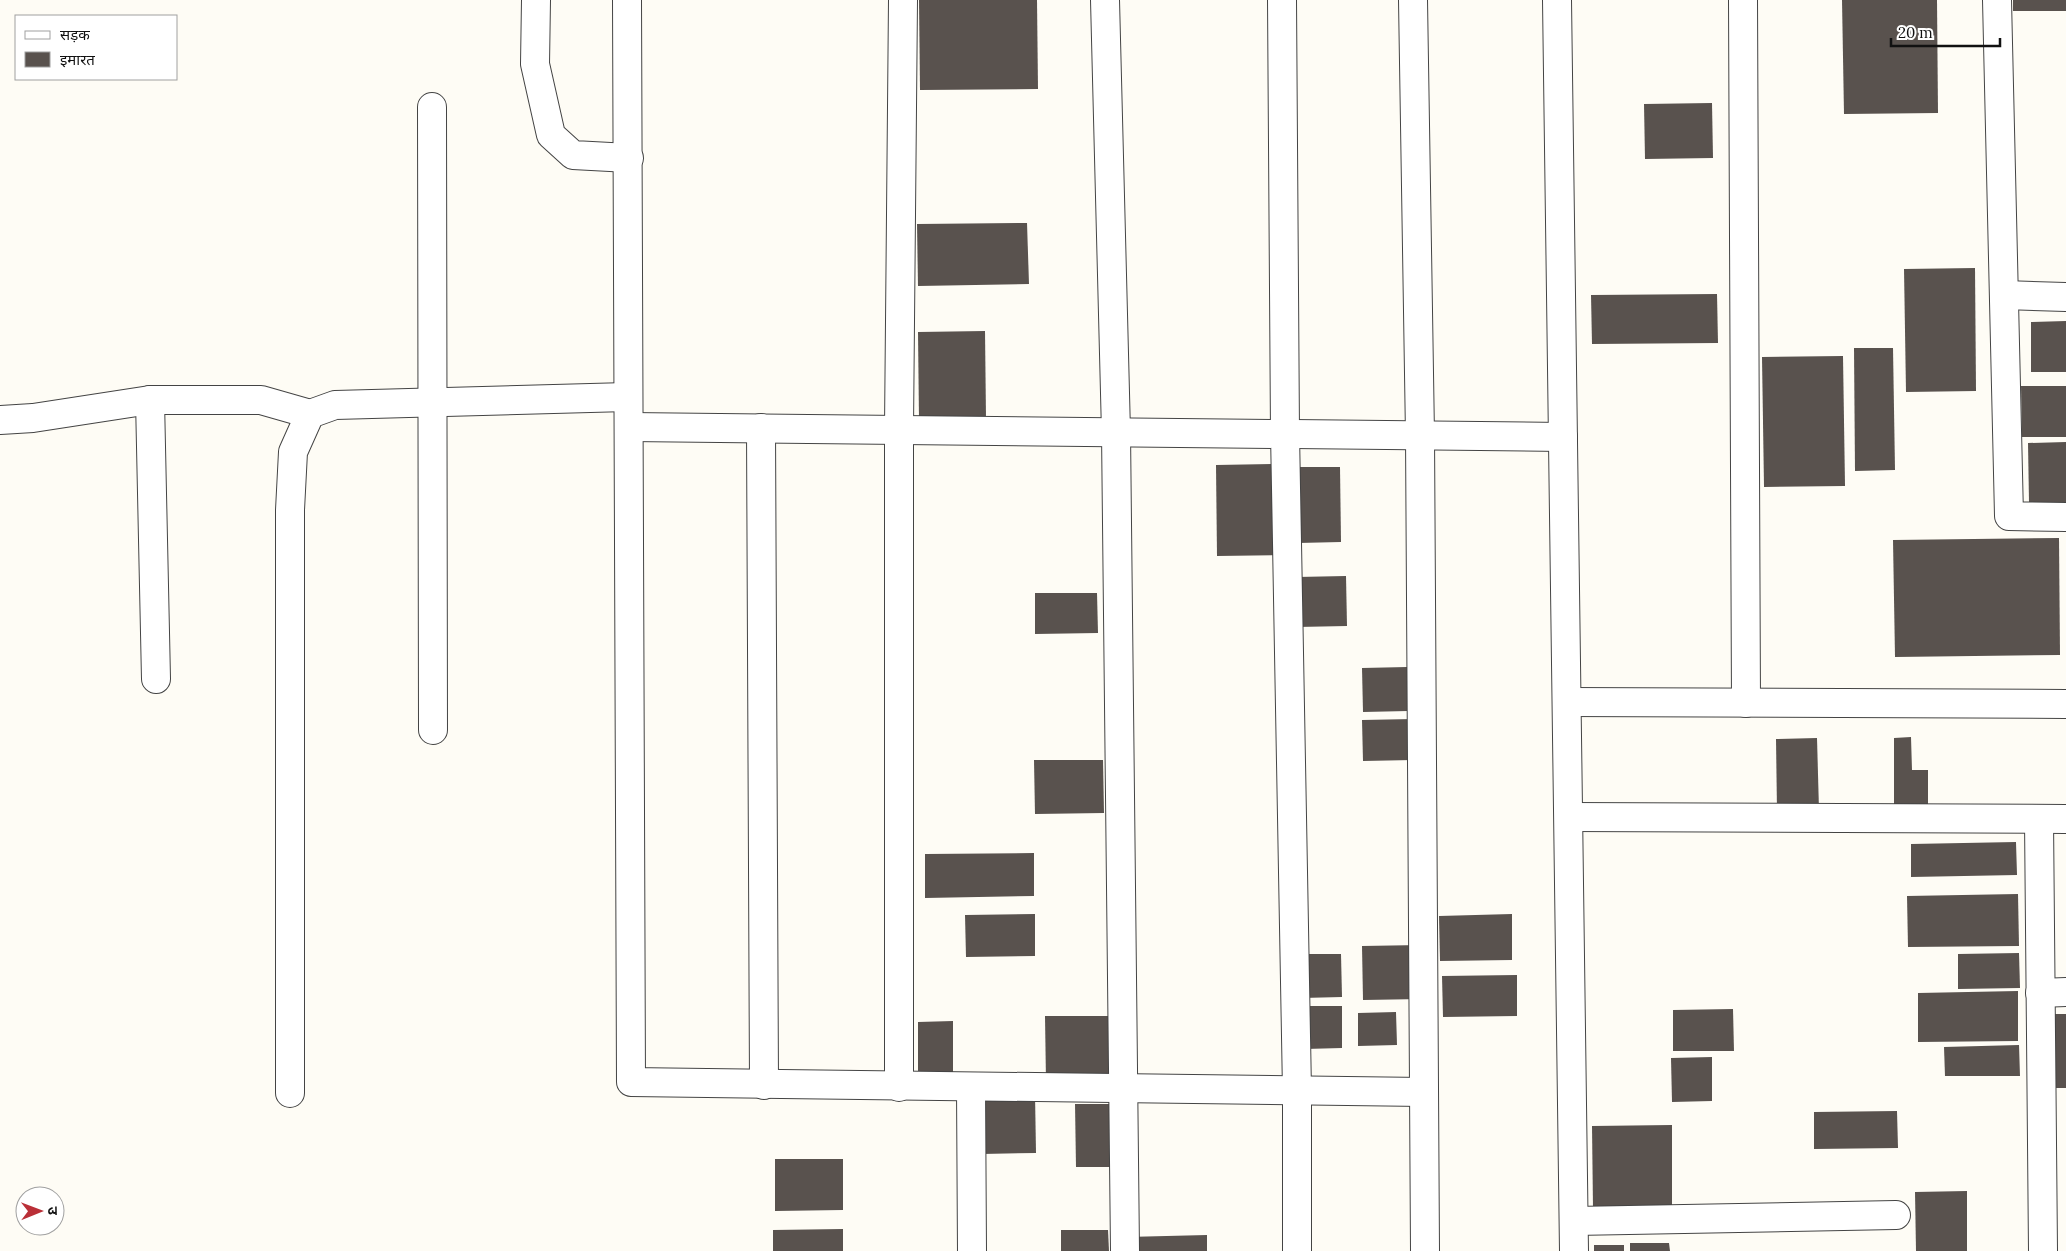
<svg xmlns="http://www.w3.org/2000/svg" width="2066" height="1251" font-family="Lora,'Noto Sans Devanagari',serif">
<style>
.building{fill:#59524e}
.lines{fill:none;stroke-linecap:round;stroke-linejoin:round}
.minor-casing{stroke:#444;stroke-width:30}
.minor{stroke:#fff;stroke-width:28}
</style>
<rect width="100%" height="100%" fill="#fefcf5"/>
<g class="building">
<path d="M919 0H1037L1038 89 920 90Z"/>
<path d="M1842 0H1937L1938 113 1844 114Z"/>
<rect x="2013" y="0" width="53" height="11"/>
<path d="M1712 103 1713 158 1645 159 1644 104Z"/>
<path d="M1027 223 1029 284 918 286 917 224Z"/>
<path d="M1975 268 1976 391 1906 392 1904 269Z"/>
<path d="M1717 294 1718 343 1592 344 1591 295Z"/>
<path d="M2066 321V372H2031V322Z"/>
<path d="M985 331 986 419 919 420 918 332Z"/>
<path d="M1854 348H1893L1895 470 1855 471Z"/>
<path d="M1843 356 1845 486 1764 487 1762 357Z"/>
<path d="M2021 386H2066V437H2022Z"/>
<path d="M2066 442V502H2029L2028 443Z"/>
<path d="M1279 464 1281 555 1217 556 1216 465Z"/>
<path d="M1297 467H1340L1341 542 1298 543Z"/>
<path d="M2059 538 2060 655 1895 657 1893 540Z"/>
<path d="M1346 576 1347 626 1297 627V577Z"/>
<path d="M1035 593H1097L1098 633 1035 634Z"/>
<path d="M1407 667 1408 711 1363 712 1362 668Z"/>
<path d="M1413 719V760L1363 761 1362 720Z"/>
<path d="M1911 737 1912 770H1928V806L1894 807V738Z"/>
<path d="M1817 738 1819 810 1777 811 1776 739Z"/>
<path d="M1034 760H1103L1104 813 1035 814Z"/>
<path d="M2016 842 2017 875 1911 877V844Z"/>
<path d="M1034 853V896L925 898V854Z"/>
<path d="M2018 894 2019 946 1908 947 1907 896Z"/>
<path d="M1035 914V956L966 957 965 915Z"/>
<path d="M1512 914V960L1440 961 1439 916Z"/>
<path d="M1421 945 1422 999 1363 1000 1362 946Z"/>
<path d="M2019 953 2020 988 1958 989V954Z"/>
<path d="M1302 954H1341L1342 997 1302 998Z"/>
<path d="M1517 975V1016L1443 1017 1442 976Z"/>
<path d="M2018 991V1041L1918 1042V993Z"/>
<path d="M1304 1006H1342V1048L1305 1049Z"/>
<path d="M1733 1009 1734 1051H1673V1010Z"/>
<path d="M1396 1012 1397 1045 1358 1046V1013Z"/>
<path d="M2053 1014H2066V1088H2054Z"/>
<path d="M1045 1016H1111L1112 1081 1046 1082Z"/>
<path d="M953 1021V1080L918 1081V1022Z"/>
<path d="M2019 1045 2020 1076H1945L1944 1047Z"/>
<path d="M1712 1057V1101L1672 1102 1671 1058Z"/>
<path d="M1035 1094 1036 1153 982 1154 981 1095Z"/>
<path d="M1075 1104H1111L1112 1167H1076Z"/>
<path d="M1897 1111 1898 1148 1814 1149V1112Z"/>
<path d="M1672 1125V1207L1593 1208 1592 1126Z"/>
<path d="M775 1159H843V1210L775 1211Z"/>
<path d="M1967 1191V1251H1916L1915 1192Z"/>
<path d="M843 1229V1251H773V1230Z"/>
<path d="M1061 1230H1108L1109 1251H1061Z"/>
<path d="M1207 1235V1251H1126V1237Z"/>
<path d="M1630 1243H1669L1670 1251H1630Z"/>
<rect x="1594" y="1245" width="30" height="6"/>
</g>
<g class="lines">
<g class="minor-casing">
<g id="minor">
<path d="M536 0 535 64 551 135 573 155 629 158"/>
<path d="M627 0 631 1082 1424 1092"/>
<path d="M1105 0 1116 432 1125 1251"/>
<path d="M1282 0 1285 433 1297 1091V1251"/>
<path d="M1413 0 1420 435 1425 1251"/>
<path d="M1557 0 1574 1251"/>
<path d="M1743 0 1746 703"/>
<path d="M1997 0 2009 516 2066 517"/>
<path d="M432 107 433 730"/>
<path d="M2004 295 2066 297"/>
<path d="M150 400 156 679"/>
<path d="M0 420 33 418 150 400H261L310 414"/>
<path d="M630 427 1563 437"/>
<path d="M761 428 764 1085"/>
<path d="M1567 702 2066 704"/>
<path d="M1569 817 2066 819"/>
<path d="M2039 819 2043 1251"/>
<path d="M2040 993 2066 992"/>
<path d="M899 1087V429L903 0"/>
<path d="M971 1088 972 1251"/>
<path d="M290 1093V510L293 452 310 414 335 405 627 397"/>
<path d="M1574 1221 1896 1215"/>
</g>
</g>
<use href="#minor" class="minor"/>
</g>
<rect x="15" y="15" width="162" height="65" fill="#ffffff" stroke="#a0a0a0"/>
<rect x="25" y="31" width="25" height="8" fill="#ffffff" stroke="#a0a0a0"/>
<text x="60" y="40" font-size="15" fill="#111111">सड़क</text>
<rect x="25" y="52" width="25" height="15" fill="#59524e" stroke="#a0a0a0"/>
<text x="60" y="65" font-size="15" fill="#111111">इमारत</text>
<g transform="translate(40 1211) rotate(89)"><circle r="24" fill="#ffffff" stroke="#a0a0a0"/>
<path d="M0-4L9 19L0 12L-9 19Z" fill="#ba2f37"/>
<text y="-8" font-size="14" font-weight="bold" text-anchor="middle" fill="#111111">उ</text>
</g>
<path d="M1891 38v8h109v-8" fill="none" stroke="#111111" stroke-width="2.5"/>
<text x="1898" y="38" font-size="15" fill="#111111" stroke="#ffffff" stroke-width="4" paint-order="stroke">20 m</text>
</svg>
